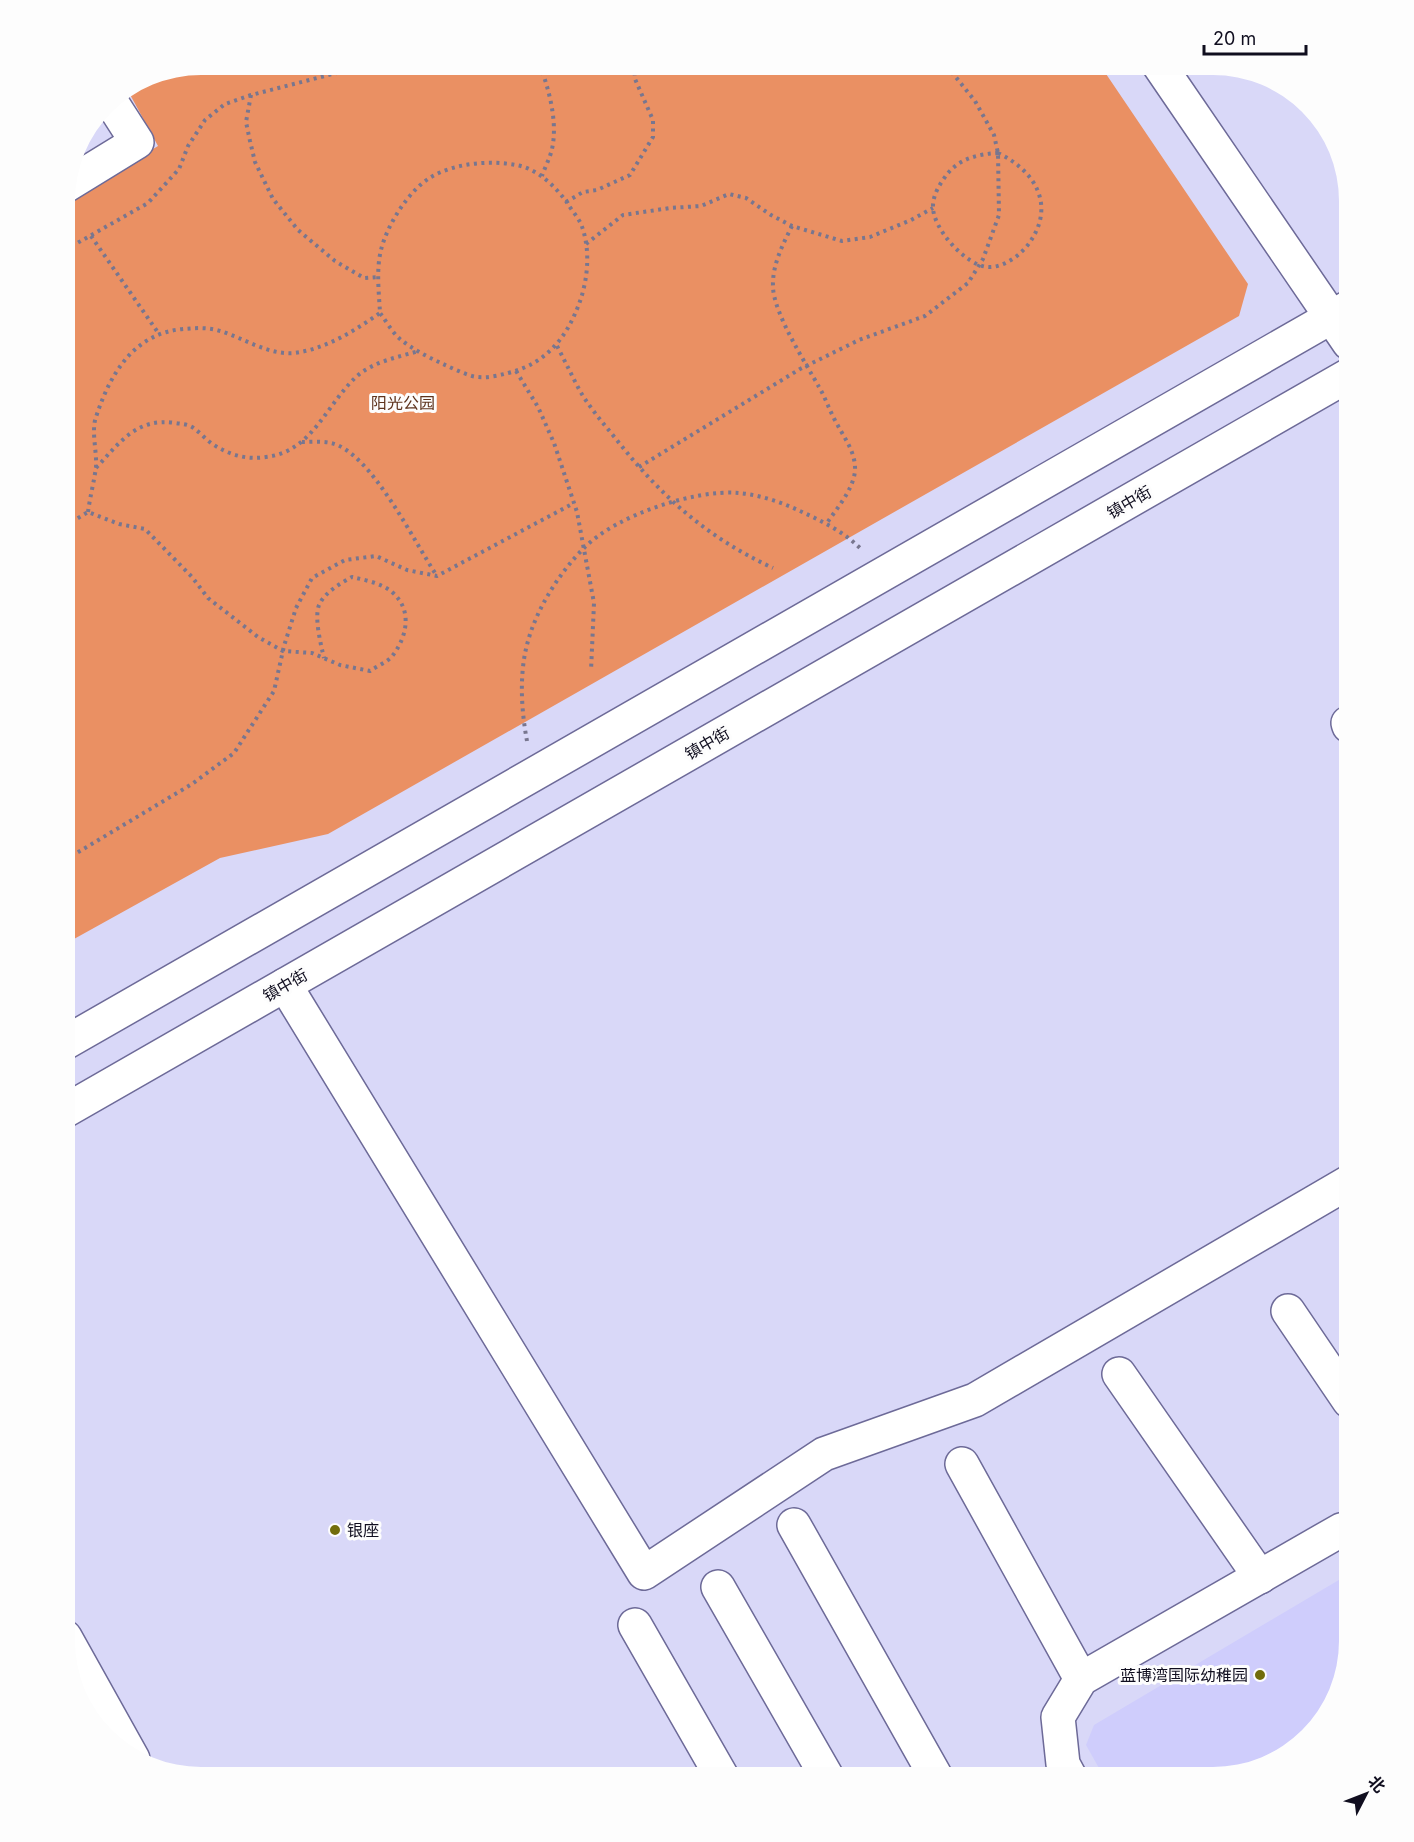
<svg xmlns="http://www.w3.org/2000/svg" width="1414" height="1842" font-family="Inter,'Noto Sans SC',sans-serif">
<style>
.built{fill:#cfcdfc}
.green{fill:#ea9063}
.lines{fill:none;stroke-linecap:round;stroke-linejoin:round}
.minor-casing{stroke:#6d6a98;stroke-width:36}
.major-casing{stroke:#6d6a98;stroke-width:36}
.path{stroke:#78768f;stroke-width:4;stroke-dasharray:3 4.5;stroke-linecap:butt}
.minor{stroke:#fff;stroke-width:33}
.major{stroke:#fff;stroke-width:33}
.poi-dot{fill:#726d0c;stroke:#fdfdfd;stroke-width:2}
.labels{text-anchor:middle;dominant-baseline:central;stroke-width:6;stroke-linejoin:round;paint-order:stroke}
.park-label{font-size:16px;fill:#5e331d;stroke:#fdfdfd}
.street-label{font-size:16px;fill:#100e1f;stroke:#fdfdfd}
.poi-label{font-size:16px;fill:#100e1f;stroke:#fdfdfd;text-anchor:start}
</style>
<rect width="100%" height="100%" fill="#d9d8f8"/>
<path class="built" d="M1349 1574V1641L1331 1709 1288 1755 1213 1777H1104L1086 1745 1094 1725Z"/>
<path class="green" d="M201 65H1100L1248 284 1239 316 328 834 220 858 65 944V203L158 146 127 89 152 74Z"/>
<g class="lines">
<g class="minor-casing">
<g id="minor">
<path d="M1159 65 1349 343"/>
<path d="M67 185 137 142 110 100"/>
<path d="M1348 723 1349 726"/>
<path d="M285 985 644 1573 824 1454 975 1400 1349 1182"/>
<path d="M1288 1311 1349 1401"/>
<path d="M1119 1374 1260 1577"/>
<path d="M962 1464 1081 1679"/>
<path d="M794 1525 936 1777"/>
<path d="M718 1587 827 1777"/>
<path d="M635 1625 722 1777"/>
<path d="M1070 1777 1063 1764 1058 1717 1081 1679 1341 1530 1349 1528"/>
</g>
</g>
<g class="major-casing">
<g id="major">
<path d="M65 1043 1349 307"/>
<path d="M65 1111 1349 375"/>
<path d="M65 1637 133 1759"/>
</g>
</g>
<g class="path">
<path d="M540 65C549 90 558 122 552 149 550 158 545 167 542 176"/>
<path d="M251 95 246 122 250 141 255 162 273 199 298 230 335 261 364 278 378 277"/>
<path d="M998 153C1034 170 1056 204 1030 242 1022 254 1004 268 988 267 966 266 932 228 933 206 933 194 941 182 948 173 961 158 979 154 998 153Z"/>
<path d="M566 202 583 192 597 190 630 175 653 137V120L635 79 634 65"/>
<path d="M792 226C783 244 772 265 773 287 774 314 805 362 819 387 826 399 830 412 837 424 845 439 856 453 855 471 853 490 837 508 827 523"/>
<path d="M91 236 159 334"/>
<path d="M586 244 623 215 670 208 701 206 729 194 746 198 771 215 792 226 842 241 870 237 911 220 933 208"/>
<path d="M65 250 148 203 179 169 188 146 205 120 225 104 251 95 356 68 362 65"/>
<path d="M557 346C565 361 572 376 580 391 590 408 603 423 616 439 661 496 706 537 773 568"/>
<path d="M516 371 538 407 554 443 577 512 594 603 591 671"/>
<path d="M302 442C311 442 322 441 331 443 371 452 414 542 437 576"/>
<path d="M639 467 800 369 859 340 925 316 968 283 983 259 999 215 998 153 994 135 975 101 946 65"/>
<path d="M96 468C119 443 137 417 175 423 181 424 187 424 192 427 200 432 206 440 214 445 230 455 247 460 266 457 312 452 326 405 356 377 372 362 398 357 419 351"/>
<path d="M88 512C90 497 94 482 96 467 97 451 91 431 96 417 110 374 134 333 183 329 195 328 208 327 220 331 244 338 267 355 294 353 326 349 354 331 380 313 379 293 376 270 381 250 387 225 409 190 431 177 455 163 490 160 516 165 536 168 554 185 566 201 570 208 577 216 581 224 591 249 588 280 579 304 566 339 545 364 508 373 497 376 484 379 472 376 462 373 452 368 443 364 428 357 412 349 400 339 392 332 386 321 380 313"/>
<path d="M65 526 88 512 119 524 145 529 192 577 208 598 258 637 283 651 312 653 340 665 370 671C377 666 388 662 393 655 408 635 412 609 392 592 381 583 365 580 352 577 341 583 325 592 319 605 314 618 321 645 324 658"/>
<path d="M527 741C521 709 519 672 528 641 537 608 560 572 584 548 615 516 694 489 739 493 760 495 781 502 800 511 822 521 844 532 861 549"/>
<path d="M65 860 192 784 234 753 274 691 284 646 296 608 312 578 345 560 376 556 407 570 437 576 574 503"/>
</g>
<use href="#minor" class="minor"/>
<use href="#major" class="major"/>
</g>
<g class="poi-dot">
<circle cx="335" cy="1530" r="6"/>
<circle cx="1260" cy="1675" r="6"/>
</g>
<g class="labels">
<g class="park-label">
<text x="403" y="403">阳光公园</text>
</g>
<g class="street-label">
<text transform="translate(1129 502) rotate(-30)">镇中街</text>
<text transform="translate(707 743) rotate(-30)">镇中街</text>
<text transform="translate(285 985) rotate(-30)">镇中街</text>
</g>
<g class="poi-label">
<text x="347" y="1530">银座</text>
<text x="1248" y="1675" text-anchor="end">蓝博湾国际幼稚园</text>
</g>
</g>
<path d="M0 0H1414V1842H0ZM201 75H1213A126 126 0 0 1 1339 201V1641A126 126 0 0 1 1213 1767H201A126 126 0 0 1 75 1641V201A126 126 0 0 1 201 75Z" fill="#fdfdfd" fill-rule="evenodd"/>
<g transform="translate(1366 1794) rotate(48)" stroke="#fdfdfd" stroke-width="4.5" paint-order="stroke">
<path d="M0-4.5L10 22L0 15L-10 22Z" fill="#100e1f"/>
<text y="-9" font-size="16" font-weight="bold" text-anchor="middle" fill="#100e1f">北</text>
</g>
<path d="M1204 45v9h102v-9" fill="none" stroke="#100e1f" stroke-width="3"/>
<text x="1213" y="45" font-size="18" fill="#100e1f" stroke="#fdfdfd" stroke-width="4.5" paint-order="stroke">20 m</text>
</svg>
